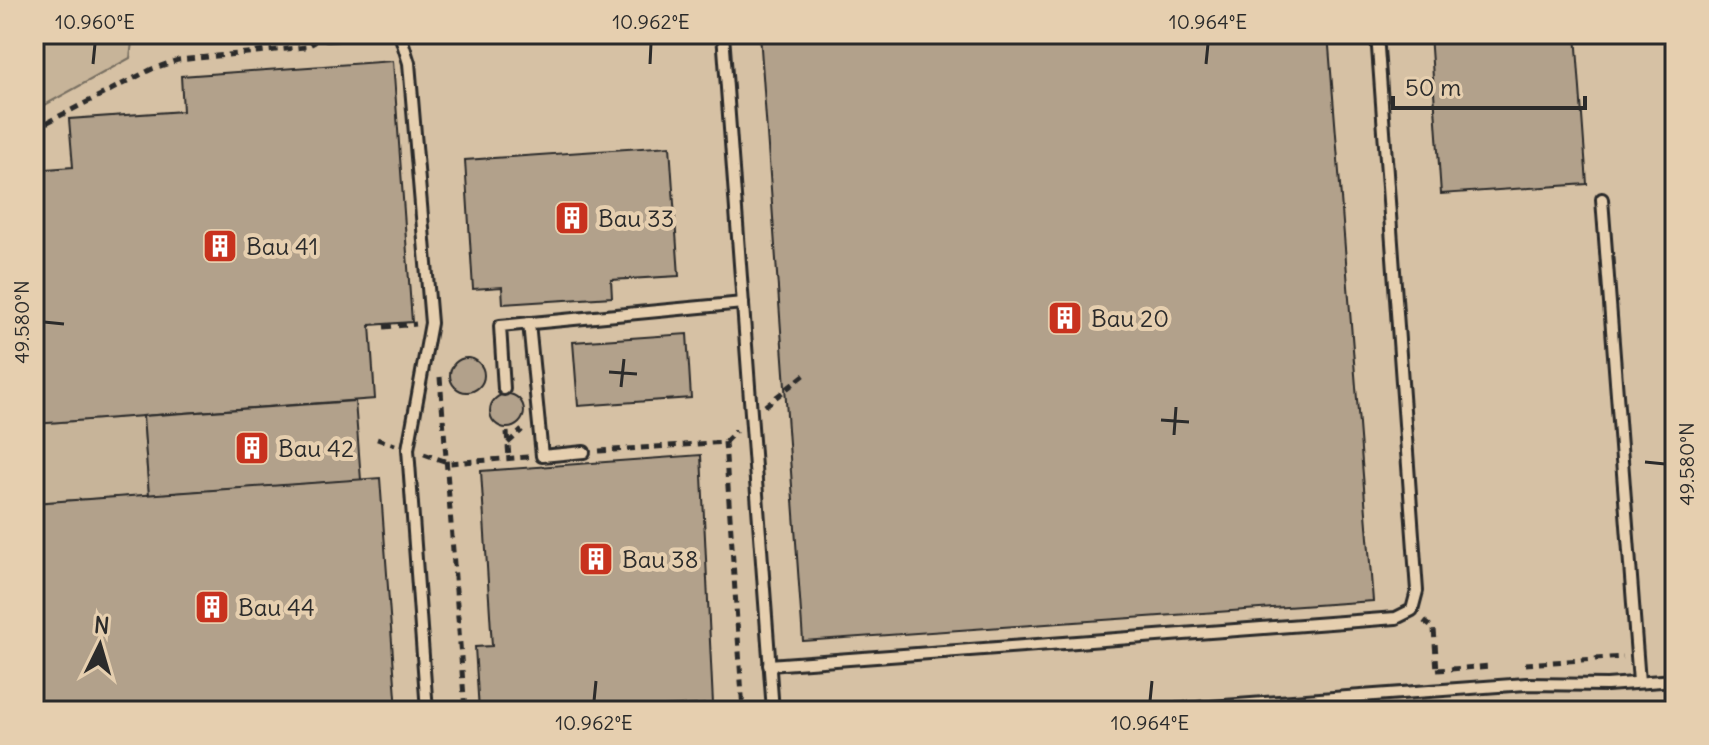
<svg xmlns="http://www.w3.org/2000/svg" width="1709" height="745" font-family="Delius,sans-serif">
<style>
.built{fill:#d6c1a4}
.green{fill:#c7b499;stroke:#797062;stroke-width:2}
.building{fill:#b2a18b;stroke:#2b2b2b;stroke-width:2}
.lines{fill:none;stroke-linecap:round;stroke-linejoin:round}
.lane-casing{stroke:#2b2b2b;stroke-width:16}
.path{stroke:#2b2b2b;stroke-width:5;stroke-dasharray:8 6;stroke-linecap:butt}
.lane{stroke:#e6cfaf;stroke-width:10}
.ticks{fill:none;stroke:#2b2b2b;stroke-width:3}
.labels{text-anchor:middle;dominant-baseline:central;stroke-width:8;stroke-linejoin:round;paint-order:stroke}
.poi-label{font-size:24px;fill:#2b2b2b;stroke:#e6cfaf;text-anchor:start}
.neatline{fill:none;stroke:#2b2b2b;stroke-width:3}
.ticks-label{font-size:20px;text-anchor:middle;fill:#2b2b2b}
</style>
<rect width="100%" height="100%" fill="#e6cfaf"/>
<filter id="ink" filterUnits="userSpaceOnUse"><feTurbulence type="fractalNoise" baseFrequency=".0125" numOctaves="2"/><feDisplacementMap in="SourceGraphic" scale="16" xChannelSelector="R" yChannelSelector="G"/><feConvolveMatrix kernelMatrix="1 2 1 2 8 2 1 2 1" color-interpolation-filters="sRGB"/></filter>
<g filter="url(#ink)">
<path class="built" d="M133 34H1675V711H34V111L130 58Z"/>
<g class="green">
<path d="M34 34H133L130 58 34 111Z"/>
<path d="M143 416 149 495 34 503V424Z"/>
</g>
<g class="building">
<path d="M760 34H1328L1373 601 803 641Z"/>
<path d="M1430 34H1576L1587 184 1441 194Z"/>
<path d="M393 61 412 322 370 325 375 399 34 424V170L73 167 69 119 183 111 181 76Z"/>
<path d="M670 146 679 276 611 280 612 297 503 304 502 287 473 289 465 160Z"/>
<path d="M687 334 691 398 578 406 573 342Z"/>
<circle cx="467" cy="375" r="17"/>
<circle cx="507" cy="411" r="17"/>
<path d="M355 401 361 480 149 495 143 416Z"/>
<path d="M701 455 713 704 598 711H479L475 647 492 646 481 471Z"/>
<path d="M380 478 397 711H34V503Z"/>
</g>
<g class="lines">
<g class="lane-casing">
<g id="lane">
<path d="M400 34 409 63 431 323 408 449 427 711"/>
<path d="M723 34 773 711"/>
<path d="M328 35 339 34"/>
<path d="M1602 199 1639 682"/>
<path d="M529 323 542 456 584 452"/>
<path d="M504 389 500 326 743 303"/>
<path d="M769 665 1396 618 1412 610 1417 591 1377 34"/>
<path d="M1156 711 1526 684 1607 685 1675 680"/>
</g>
</g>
<g class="path">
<path d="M34 129 152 69 178 60 306 47 315 42"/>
<path d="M384 327 416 324"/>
<path d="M440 377 465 711"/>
<path d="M765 406 808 372"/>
<path d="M507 432 509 458"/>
<path d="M377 439 395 445"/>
<path d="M725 442 743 711"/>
<path d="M508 443 522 430"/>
<path d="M599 451 725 442 736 431"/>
<path d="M424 454 450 463 528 457"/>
<path d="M1424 621 1434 629 1437 670"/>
<path d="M1525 664 1623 657"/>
<path d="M1437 670 1491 666"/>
</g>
<use href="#lane" class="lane"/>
</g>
</g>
<path class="ticks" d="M93 64 95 44M650 64 651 44M1206 64 1208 44M44 322 64 324M609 372 637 374M621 387 624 359M1161 420 1189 422M1174 435 1176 407M1645 462 1665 464M594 701 596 681M1150 701 1152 681"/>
<defs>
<g id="building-square" transform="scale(1.8)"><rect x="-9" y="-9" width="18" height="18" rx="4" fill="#c8321e" stroke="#e6cfaf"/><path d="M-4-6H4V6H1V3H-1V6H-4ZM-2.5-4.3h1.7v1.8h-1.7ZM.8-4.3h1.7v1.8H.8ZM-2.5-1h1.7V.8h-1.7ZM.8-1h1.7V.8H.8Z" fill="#fff"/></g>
</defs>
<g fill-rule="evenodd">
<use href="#building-square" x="572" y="218"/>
<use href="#building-square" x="220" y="246"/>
<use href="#building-square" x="1065" y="318"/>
<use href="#building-square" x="252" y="448"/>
<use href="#building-square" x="596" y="559"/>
<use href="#building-square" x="212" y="607"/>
</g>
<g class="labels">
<g class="poi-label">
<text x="598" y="218">Bau 33</text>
<text x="246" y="246">Bau 41</text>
<text x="1091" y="318">Bau 20</text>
<text x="278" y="448">Bau 42</text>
<text x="622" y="559">Bau 38</text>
<text x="238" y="607">Bau 44</text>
</g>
</g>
<rect width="1709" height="745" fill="none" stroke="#e6cfaf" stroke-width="88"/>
<g transform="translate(100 645) rotate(5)" stroke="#e6cfaf" stroke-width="6" paint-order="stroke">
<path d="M0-6L14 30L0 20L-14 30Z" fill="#2b2b2b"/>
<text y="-12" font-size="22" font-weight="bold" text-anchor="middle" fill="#2b2b2b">N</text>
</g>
<path d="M1393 96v12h192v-12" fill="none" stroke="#2b2b2b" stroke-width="4"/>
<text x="1405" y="96" font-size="24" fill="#2b2b2b" stroke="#e6cfaf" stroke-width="6" paint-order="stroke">50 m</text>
<rect x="44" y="44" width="1621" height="657" class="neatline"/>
<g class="ticks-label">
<text x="95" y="29">10.960°E</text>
<text x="651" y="29">10.962°E</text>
<text x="1208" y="29">10.964°E</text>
<text transform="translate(22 322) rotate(-90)" y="7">49.580°N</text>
<text transform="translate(1687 464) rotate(-90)" y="7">49.580°N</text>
<text x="594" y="730">10.962°E</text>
<text x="1150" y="730">10.964°E</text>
</g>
</svg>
